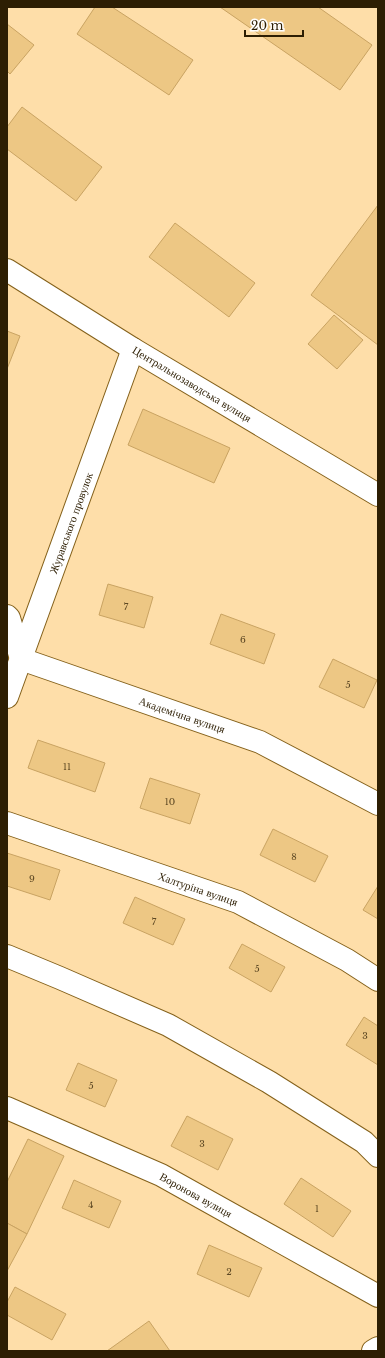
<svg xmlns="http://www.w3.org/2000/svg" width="385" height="1358" font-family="'Libre Baskerville',serif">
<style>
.building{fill:#edc784;stroke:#c9a362}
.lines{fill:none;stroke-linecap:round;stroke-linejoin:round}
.minor-casing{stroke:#84611b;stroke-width:24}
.major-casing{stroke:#84611b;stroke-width:24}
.minor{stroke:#fff;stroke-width:22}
.major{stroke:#fff;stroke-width:22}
.labels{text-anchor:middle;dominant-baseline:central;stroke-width:3.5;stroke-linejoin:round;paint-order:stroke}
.number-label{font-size:9px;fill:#5d4823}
.street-label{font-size:11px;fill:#2d1e03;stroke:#fff}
</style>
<rect width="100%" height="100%" fill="#fedea9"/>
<g class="building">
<path d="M95 7H112L193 60 169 95 77 34Z"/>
<path d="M220 7H318L372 45 340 90Z"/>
<path d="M7 24 34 45 10 74 7 71Z"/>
<path d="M22 107 102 167 76 201 7 149V127Z"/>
<path d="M378 205V345L311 295Z"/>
<path d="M175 223 255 283 229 317 149 257Z"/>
<path d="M334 315 363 340 337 369 308 344Z"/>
<path d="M7 331 20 336 7 369Z"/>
<path d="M143 409 230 448 214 483 128 445Z"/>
<path d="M108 584 153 597 144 628 99 615Z"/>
<path d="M221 614 275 634 264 664 210 644Z"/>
<path d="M333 659 377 680 364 708 319 687Z"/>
<path d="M38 740 105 763 95 792 28 768Z"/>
<path d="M150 778 200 794 190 824 140 808Z"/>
<path d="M273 829 328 856 315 882 260 855Z"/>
<path d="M7 853 60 870 50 900 7 886Z"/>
<path d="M378 886V919L363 910Z"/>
<path d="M135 897 185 919 173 945 123 923Z"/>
<path d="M242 944 285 967 271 992 229 968Z"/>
<path d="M364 1017 378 1026V1065L346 1045Z"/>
<path d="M78 1063 117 1080 105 1107 66 1090Z"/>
<path d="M187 1116 233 1139 218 1170 171 1146Z"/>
<path d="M28 1139 64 1156 27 1234 7 1223V1182Z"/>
<path d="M301 1178 351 1211 333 1237 284 1204Z"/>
<path d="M74 1180 121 1201 109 1228 62 1208Z"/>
<path d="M7 1223 27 1234 7 1271Z"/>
<path d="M209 1245 262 1268 249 1297 197 1274Z"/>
<path d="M15 1287 66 1314 52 1340 7 1315V1302Z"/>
<path d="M149 1321 170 1351H107Z"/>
</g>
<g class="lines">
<g class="minor-casing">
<g id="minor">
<path d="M7 270 133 349 378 495"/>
<path d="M7 616 9 618 21 659 260 742 378 804"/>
<path d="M7 697 133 349"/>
<path d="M7 823 238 902 347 960 378 980"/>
<path d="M7 956 60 978 168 1025 269 1082 364 1142 378 1156"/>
<path d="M7 1108 161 1175 378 1296"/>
</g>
</g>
<g class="major-casing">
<path id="major" d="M373 1351 378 1348"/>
</g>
<use href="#minor" class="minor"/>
<use href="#major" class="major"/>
</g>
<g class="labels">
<g class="number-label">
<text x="126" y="606">7</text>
<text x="243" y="639">6</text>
<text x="348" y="684">5</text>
<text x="67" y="766">11</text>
<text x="170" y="801">10</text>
<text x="294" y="856">8</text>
<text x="32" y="878">9</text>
<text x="154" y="921">7</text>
<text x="257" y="968">5</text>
<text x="365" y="1035">3</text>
<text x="91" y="1085">5</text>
<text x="202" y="1143">3</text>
<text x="91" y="1204">4</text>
<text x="317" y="1208">1</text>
<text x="229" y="1271">2</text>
</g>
<g class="street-label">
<text transform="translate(192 384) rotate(31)">Центральнозаводська вулиця</text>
<text transform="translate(71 523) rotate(-70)">Журавського провулок</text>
<text transform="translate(182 715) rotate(19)">Академічна вулиця</text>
<text transform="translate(198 889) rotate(19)">Халтуріна вулиця</text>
<text transform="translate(196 1195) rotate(29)">Воронова вулиця</text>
</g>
</g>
<rect width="385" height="1358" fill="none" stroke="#2d1e03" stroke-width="16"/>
<path d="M245 30v6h58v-6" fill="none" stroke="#2d1e03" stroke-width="2"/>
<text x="251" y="30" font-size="12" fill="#2d1e03" stroke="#ffffff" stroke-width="3" paint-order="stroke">20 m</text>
</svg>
